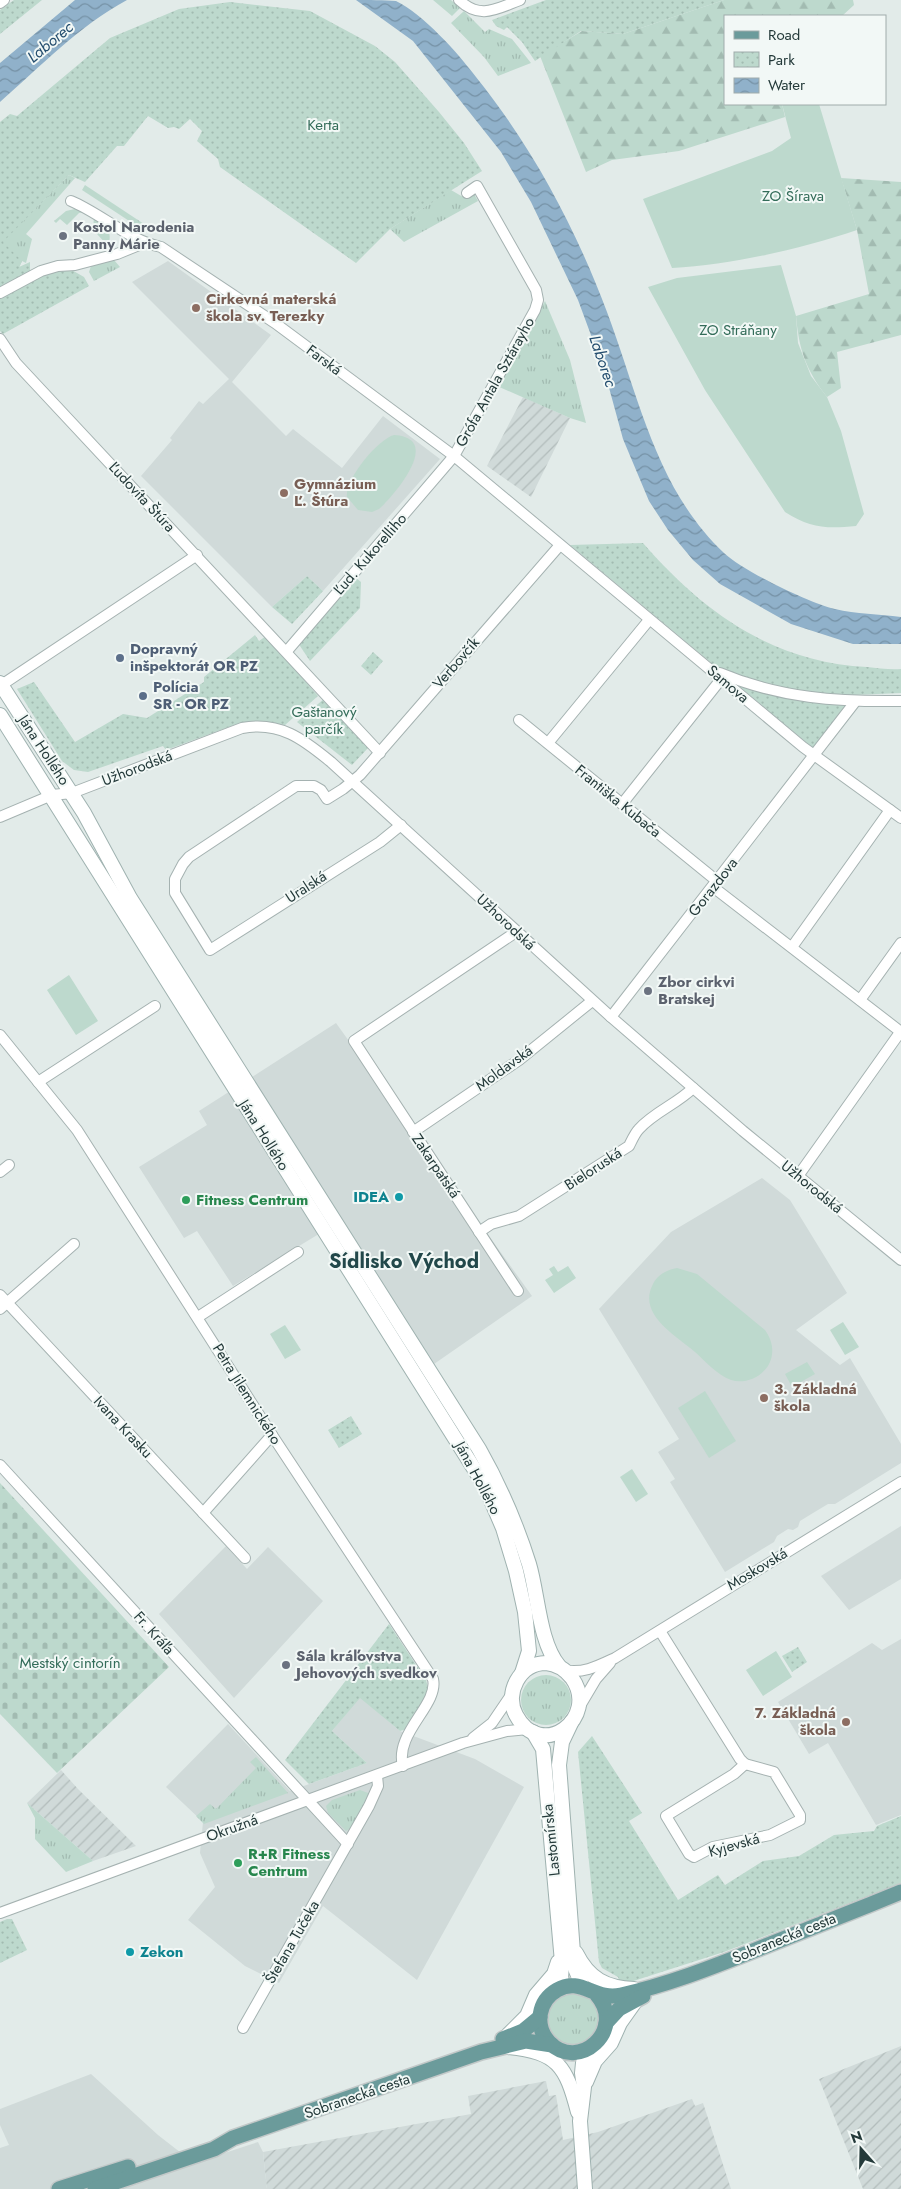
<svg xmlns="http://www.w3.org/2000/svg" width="901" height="2189" font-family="Jost,sans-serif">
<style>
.built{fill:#d0dad9}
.industrial{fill:url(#industrial-furrows)}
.grass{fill:url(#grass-tufts)}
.forest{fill:url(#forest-firs)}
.cemetery{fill:url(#cemetery-stones)}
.park{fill:url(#park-dots)}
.garden{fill:#bdd9cd}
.water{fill:url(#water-waves)}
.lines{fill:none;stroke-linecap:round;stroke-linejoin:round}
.street-casing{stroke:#a5b2b1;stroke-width:12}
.secondary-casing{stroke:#9fb2b0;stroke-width:16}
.primary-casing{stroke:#c2c8c8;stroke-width:18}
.street{stroke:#fff;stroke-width:10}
.secondary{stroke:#fff;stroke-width:14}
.primary{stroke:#6b9b9b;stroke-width:15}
.worship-dot{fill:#6b7280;stroke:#f2f8f6;stroke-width:2}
.education-dot{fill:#8d6e63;stroke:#f2f8f6;stroke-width:2}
.service-dot{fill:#5c6f8a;stroke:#f2f8f6;stroke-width:2}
.culture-dot{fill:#0f9aa8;stroke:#f2f8f6;stroke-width:2}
.leisure-dot{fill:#2e9e5b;stroke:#f2f8f6;stroke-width:2}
.labels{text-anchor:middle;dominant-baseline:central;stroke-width:4;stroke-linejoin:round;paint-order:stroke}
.park-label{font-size:15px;fill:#336c59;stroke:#f2f8f6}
.worship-label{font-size:15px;font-weight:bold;fill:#5b616d;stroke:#f2f8f6;text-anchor:start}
.education-label{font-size:15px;font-weight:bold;fill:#785e54;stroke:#f2f8f6;text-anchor:start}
.street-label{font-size:15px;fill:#243a3a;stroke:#f2f8f6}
.service-label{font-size:15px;font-weight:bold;fill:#4e5e75;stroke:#f2f8f6;text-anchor:start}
.culture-label{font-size:15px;font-weight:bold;fill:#0d838f;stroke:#f2f8f6;text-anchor:end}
.leisure-label{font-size:15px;font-weight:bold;fill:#27864d;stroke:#f2f8f6;text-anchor:start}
.water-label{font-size:16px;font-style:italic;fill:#254e6f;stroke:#f2f8f6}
.district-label{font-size:20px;font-weight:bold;fill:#22484a;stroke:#f2f8f6}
</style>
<defs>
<pattern id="industrial-furrows" width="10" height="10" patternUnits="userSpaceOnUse" patternTransform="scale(1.25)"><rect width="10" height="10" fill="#d0dad9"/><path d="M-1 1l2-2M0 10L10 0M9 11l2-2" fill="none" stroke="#b2bcbb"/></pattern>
<pattern id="grass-tufts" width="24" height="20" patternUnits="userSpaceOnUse" patternTransform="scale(1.25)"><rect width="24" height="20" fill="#bdd9cd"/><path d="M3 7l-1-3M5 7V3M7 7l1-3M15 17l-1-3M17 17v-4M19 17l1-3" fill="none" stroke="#a2bbb1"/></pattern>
<pattern id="forest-firs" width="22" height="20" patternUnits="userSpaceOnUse" patternTransform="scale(1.25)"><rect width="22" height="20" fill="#bdd9cd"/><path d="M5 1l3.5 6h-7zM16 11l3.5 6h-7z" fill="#a2bbb1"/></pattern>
<pattern id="cemetery-stones" width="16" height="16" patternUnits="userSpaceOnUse" patternTransform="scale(1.25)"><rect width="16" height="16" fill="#bdd9cd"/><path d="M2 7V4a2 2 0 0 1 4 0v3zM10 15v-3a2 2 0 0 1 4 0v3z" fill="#a2bbb1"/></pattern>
<pattern id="park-dots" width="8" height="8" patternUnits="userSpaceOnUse" patternTransform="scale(1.25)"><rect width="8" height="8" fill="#bdd9cd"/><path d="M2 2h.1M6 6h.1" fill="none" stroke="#a2bbb1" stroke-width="1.8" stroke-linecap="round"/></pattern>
<pattern id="water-waves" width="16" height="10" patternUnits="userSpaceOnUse" patternTransform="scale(1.25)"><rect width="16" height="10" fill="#90b1ca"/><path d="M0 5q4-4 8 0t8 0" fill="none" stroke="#7591a5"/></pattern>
</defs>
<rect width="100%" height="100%" fill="#e2ebe9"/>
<g class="built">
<path d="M168 261 271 335 232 382 286 436 293 429 342 468 383 416 440 459 323 591 307 576 272 607 141 476 172 440 170 438 199 401 203 404 229 379 132 282Z"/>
<path d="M336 1023 532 1296 434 1364 342 1220 233 1286 197 1231 184 1238 139 1167 207 1125 199 1111Z"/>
<path d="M762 1178 790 1200 847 1293 796 1330 840 1365 850 1358 901 1444V1463L835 1504H828L813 1513 800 1521 798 1527 793 1530 788 1529 777 1536 774 1542 725 1572 670 1482 675 1479 658 1452 679 1439 599 1309 671 1232Z"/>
<path d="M901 1526V1579L849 1610 821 1576Z"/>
<path d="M226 1546 247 1569 268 1547 323 1601 234 1698 159 1614Z"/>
<path d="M901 1639V1815L876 1825 828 1743 809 1754 778 1702 872 1643 882 1650Z"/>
<path d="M360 1697 400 1731 475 1759 524 1787 417 1980 323 1906 279 1983 245 1966 188 1920 215 1887 200 1853 203 1822 166 1787 228 1724 290 1791 367 1763 332 1731Z"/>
<path d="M91 2074 158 2135 194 2163 258 2142 263 2152 267 2189H0V2148L9 2145 0 2125V2109Z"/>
</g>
<g class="industrial">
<path d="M523 397 570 418 531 497 487 466Z"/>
<path d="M61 1770 78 1789 136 1846 93 1861 27 1803Z"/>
<path d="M901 2046V2189H863L819 2079Z"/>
<path d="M546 2081 549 2096 556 2095 563 2140 598 2132 692 2099 695 2106 703 2103 731 2189H267L263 2152 471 2114 468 2096Z"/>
</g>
<g class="grass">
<path d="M433 0H451L460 8 452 16Z"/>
<path d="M464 11 485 32 489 29 512 39 531 63 498 76 484 57 451 23Z"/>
<path d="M69 175 75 178 26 234 32 239 26 263 22 261 19 268 0 281V201L21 223Z"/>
<path d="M85 185 150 228 146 232 82 190Z"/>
<path d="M451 190 463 197 474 194 478 201 404 242 390 229Z"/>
<path d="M79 208 91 215V218L86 212 79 213 67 225 60 219 56 223 54 221 66 211Z"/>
<path d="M94 214C104 224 114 231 108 246L97 234 93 233Z"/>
<path d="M114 260 120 267 94 281 89 272 91 266Z"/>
<path d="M545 301 570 360 586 423 570 418 497 386Z"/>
<circle cx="546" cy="1700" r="25"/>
<path d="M256 1757 288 1793 204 1824 196 1816 210 1804 216 1809 256 1768 250 1762Z"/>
<path d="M360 1790 368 1793 369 1797 351 1828 346 1831 328 1813 326 1806 332 1800Z"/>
<path d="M27 1803 93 1861 66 1872 35 1839V1818Z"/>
<circle cx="573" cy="2019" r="26"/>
</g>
<g class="forest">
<path d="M724 0H853L854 5 842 16H725V104H782L785 117 679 151 612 160 586 172 540 56 582 31 623 34Z"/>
<path d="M841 178 901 182V335L837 352 841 388 827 397C806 370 799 350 796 316L869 294 857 230Z"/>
</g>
<path class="cemetery" d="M0 1483 169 1667 57 1773 0 1714Z"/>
<g class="park">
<path d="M14 0H42L0 34V10Z"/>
<path d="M546 0H724L623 34 581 31 535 61 522 42 507 27 504 30 496 26 492 20Z"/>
<path d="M230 2 310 11 375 46 395 62 439 112 464 143 482 171 390 229 356 263 220 167 218 159 197 141 202 131 190 119 179 129 174 127 168 128 148 116 124 146H117L85 182 69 175 3 242 22 261 19 267 30 262V276L70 269 84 277 89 286 3 334 0 331V122L10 114 17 116 110 38 179 9Z"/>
<path d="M643 543C703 612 772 662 867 667 878 668 890 670 901 669V693L853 695 813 748 570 545Z"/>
<path d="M307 576 323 591 292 624 272 607Z"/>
<path d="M356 578 361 582 360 608 310 661 298 643Z"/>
<path d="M255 635 259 641 266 636 318 696 285 725 248 722 237 724 166 750 163 746 88 772 74 770 62 761 17 689 34 682 75 742 123 714 147 718 204 682V677Z"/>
<path d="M373 652 383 661 371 675 361 666Z"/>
<path d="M325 698 368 748 352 765 297 722Z"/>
<path d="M351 1416 362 1434 339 1448 328 1430Z"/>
<path d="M389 1624 426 1680 429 1691 407 1729 400 1731 360 1698 332 1731 367 1763 309 1784 285 1760Z"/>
<path d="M798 1647 807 1662 792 1672 782 1656Z"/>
<path d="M592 1736 642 1813 629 1821 678 1900 718 1875 725 1885 763 1861 799 1856 834 1835 874 1831 877 1826 901 1816V1883L724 1952 621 1985 618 1977 602 1968 599 1962 578 1752Z"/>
<path d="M7 1919H12L27 1950 0 1963V1922Z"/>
</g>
<g class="garden">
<path d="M782 104H819L857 230C800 249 732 265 672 268L643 199 772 151 791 138Z"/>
<path d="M781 265 796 316 798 343 811 376 827 397 841 431 864 514 856 526C826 529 810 528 785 512L705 390 648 287 677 278Z"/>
<path d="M394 435C444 438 394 495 379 509L372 512 358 510 347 497C344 480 378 439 394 435Z"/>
<path d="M69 975 98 1021 76 1035 47 990Z"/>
<path d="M554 1266 558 1272 568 1266 576 1278 554 1293 545 1280 553 1275 549 1269Z"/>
<path d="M677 1268 697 1274 765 1330C773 1341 775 1354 768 1366 760 1378 744 1384 731 1380 717 1375 705 1361 695 1352 675 1335 637 1314 653 1284 658 1274 667 1270 677 1268Z"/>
<path d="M843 1322 859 1347 845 1355 830 1330Z"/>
<path d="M285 1325 301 1350 285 1359 270 1334Z"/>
<path d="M807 1362 815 1374 792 1387 785 1374Z"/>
<path d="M705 1391 736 1441 709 1458 678 1408Z"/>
<path d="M632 1469 648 1494 636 1502 620 1477Z"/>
<path d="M776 1651 792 1677 763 1696 746 1670Z"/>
</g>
<g class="water">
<path d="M75 0H127C80 25 40 67 0 102V63Z"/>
<path d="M356 0C367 0 386 0 396 1 423 14 458 53 476 77 533 148 575 227 607 312 639 397 656 489 724 553 743 571 809 603 835 609 856 614 879 614 901 617V644H853L791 624 720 584 693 560 668 530 649 501 623 439 605 373 578 300 531 202 501 152 413 41Z"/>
</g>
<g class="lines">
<g class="street-casing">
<g id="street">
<path d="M459 0C480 20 496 9 520 0"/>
<path d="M0 3 4 0"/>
<path d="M71 201C102 214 128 240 161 247L275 323 454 456 803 747 901 818"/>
<path d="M0 293 41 271 58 266 75 265 117 254 144 243"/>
<path d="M0 339 16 363 380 753"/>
<path d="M287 651 454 456 535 310 538 300 536 290 477 186 467 193"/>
<path d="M720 673C779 698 838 702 901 701"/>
<path d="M0 686 197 555"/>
<path d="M519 720 717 881"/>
<path d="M548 743 649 620"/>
<path d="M622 804 722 678"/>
<path d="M0 817 52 795 72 793 242 728C280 721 303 739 331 762L611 1017 743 1131 901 1260"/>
<path d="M401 825 380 842 210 950 175 893V879L183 864 189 857 296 786H314L321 790 327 799 343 789 360 775 560 545"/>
<path d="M713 887 901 1032"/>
<path d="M516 932 354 1041 518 1291"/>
<path d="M792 947 890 810"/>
<path d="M860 1000 901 943"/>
<path d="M611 1017 855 702"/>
<path d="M0 1035 77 1130 272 1435 433 1679C439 1705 394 1733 403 1766"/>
<path d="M38 1082 155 1006"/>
<path d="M413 1132 519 1060 592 1001"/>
<path d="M0 1172 9 1165"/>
<path d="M798 1176 901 1031"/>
<path d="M479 1232 491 1224 519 1216 629 1146C632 1140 635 1133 639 1129 654 1112 677 1104 693 1088"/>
<path d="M0 1295 245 1558"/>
<path d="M0 1309 74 1244"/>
<path d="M198 1317 298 1252"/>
<path d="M0 1465 348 1844"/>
<path d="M203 1513 272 1435"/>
<path d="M660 1631 740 1759 745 1764"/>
<path d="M564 1670C583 1674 598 1666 615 1658L901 1482"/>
<path d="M580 1706 596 1679 610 1663"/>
<path d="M473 1738 492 1723 511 1695"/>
<path d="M745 1764 774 1772 800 1815V1820L770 1835 713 1847 694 1857 689 1854 666 1816 734 1774Z"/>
<path d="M0 1913 463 1743 507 1731 528 1729"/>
<path d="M243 2028 369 1806 378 1786 377 1776"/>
</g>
</g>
<g class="secondary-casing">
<g id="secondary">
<path d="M0 683 84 813 130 898 479 1449C500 1486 516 1523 529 1564 538 1594 539 1642 559 1666"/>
<path d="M0 715 485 1486 503 1528 516 1571 525 1612 529 1651 522 1673"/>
<path d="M546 1663C557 1664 565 1669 572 1678 600 1718 541 1762 516 1715 504 1693 520 1663 546 1663Z"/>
<path d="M572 1721 562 1742 559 1765 574 1966 583 1987"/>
<path d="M533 1732 543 1749 562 1962 561 1979 555 1991"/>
<path d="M576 1953C589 1979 606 1988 634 1989"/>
<path d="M508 2035 527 2016 536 1995 554 1974 558 1962"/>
<path d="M508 2047C558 2052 566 2066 578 2112"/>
<path d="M586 2082 595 2061 611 2043 620 2023 637 1999"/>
<path d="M585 2189 580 2121 584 2087 582 2073 583 2063 592 2047"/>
</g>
</g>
<g class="primary-casing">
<g id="primary">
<path d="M597 1995C627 2030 578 2073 549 2042 534 2026 538 2001 557 1990 581 1976 594 2001 621 1995 667 1985 710 1968 753 1951 803 1931 852 1912 901 1892"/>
<path d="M606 2023 619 2009 643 1996"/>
<path d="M503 2039 523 2031 540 2017"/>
<path d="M59 2189 128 2167"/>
<path d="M95 2189 214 2149 233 2138 481 2052 526 2041 552 2045"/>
</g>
</g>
<use href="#street" class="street"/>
<use href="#secondary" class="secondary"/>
<use href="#primary" class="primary"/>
</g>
<g class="worship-dot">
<circle cx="63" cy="236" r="5"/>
<circle cx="648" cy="991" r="5"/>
<circle cx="286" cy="1665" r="5"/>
</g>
<g class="education-dot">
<circle cx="196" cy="308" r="5"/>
<circle cx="284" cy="493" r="5"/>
<circle cx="764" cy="1398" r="5"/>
<circle cx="846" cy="1722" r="5"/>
</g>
<g class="service-dot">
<circle cx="120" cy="658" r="5"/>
<circle cx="143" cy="696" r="5"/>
</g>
<g class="culture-dot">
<circle cx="399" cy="1197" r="5"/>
<circle cx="130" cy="1952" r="5"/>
</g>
<g class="leisure-dot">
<circle cx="186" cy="1200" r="5"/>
<circle cx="238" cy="1863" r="5"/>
</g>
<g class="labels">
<g class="park-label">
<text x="323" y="125">Kerta</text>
<text x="793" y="196">ZO Šírava</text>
<text x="738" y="330">ZO Stráňany</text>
<text x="324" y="712">Gaštanový<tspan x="324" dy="17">parčík</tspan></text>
<text x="70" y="1663">Mestský cintorín</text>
</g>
<g class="worship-label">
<text x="73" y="227">Kostol Narodenia<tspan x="73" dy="17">Panny Márie</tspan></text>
<text x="658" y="982">Zbor cirkvi<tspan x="658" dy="17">Bratskej</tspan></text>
<text x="296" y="1656">Sála kráľovstva<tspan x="296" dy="17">Jehovových svedkov</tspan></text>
</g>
<g class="education-label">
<text x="206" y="299">Cirkevná materská<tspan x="206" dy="17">škola sv. Terezky</tspan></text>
<text x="294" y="484">Gymnázium<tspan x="294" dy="17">Ľ. Štúra</tspan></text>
<text x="774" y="1389">3. Základná<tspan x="774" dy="17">škola</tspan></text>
<text x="836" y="1713" text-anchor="end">7. Základná<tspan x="836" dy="17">škola</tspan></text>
</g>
<g class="street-label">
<text transform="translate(324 360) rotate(37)">Farská</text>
<text transform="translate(495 382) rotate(-61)">Grófa Antala Sztárayho</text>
<text transform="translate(142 497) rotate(47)">Ľudovíta Štúra</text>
<text transform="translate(370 554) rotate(-49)">Ľud. Kukorelliho</text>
<text transform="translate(456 663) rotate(-49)">Verbovčík</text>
<text transform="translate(728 684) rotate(40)">Samova</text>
<text transform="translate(44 750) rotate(57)">Jána Hollého</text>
<text transform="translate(137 768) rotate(-21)">Užhorodská</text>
<text transform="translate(618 801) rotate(39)">Františka Kubača</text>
<text transform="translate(306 887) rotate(-33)">Uralská</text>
<text transform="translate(713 887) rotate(-52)">Gorazdova</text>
<text transform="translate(506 922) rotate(43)">Užhorodská</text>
<text transform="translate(504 1068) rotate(-36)">Moldavská</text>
<text transform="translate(264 1135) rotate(58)">Jána Hollého</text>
<text transform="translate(436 1166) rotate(56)">Zakarpatská</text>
<text transform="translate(593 1169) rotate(-33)">Bieloruská</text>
<text transform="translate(812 1187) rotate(39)">Užhorodská</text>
<text transform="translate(247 1394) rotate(58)">Petra Jilemnického</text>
<text transform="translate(123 1427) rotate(47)">Ivana Krasku</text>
<text transform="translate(478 1478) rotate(62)">Jána Hollého</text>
<text transform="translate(757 1569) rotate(-31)">Moskovská</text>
<text transform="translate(154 1633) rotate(48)">Fr. Kráľa</text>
<text transform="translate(232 1828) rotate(-20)">Okružná</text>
<text transform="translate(551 1840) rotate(-96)">Lastomírska</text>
<text transform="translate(734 1845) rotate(-16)">Kyjevská</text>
<text transform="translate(784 1938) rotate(-22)">Sobranecká cesta</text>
<text transform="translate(292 1942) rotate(-60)">Štefana Tučeka</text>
<text transform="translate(357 2096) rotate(-19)">Sobranecká cesta</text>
</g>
<g class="service-label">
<text x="130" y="649">Dopravný<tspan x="130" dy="17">inšpektorát OR PZ</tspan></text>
<text x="153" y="687">Polícia<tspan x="153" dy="17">SR - OR PZ</tspan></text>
</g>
<g class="culture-label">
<text x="389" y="1197">IDEA</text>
<text x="140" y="1952" text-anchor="start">Zekon</text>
</g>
<g class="leisure-label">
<text x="196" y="1200">Fitness Centrum</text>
<text x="248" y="1854">R+R Fitness<tspan x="248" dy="17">Centrum</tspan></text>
</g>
<g class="water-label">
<text transform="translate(50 42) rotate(-40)">Laborec</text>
<text transform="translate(603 361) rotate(71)">Laborec</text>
</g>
<g class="district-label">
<text x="404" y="1261">Sídlisko Východ</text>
</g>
</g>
<rect x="724" y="15" width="162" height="90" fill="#f2f8f6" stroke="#a0acab"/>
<rect x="734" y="31" width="25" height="8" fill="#6b9b9b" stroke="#a0acab"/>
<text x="768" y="40" font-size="15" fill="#243a3a">Road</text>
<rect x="734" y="52" width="25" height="15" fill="url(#park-dots)" stroke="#a0acab"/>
<text x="768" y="65" font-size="15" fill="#243a3a">Park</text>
<rect x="734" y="78" width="25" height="15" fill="url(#water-waves)" stroke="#a0acab"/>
<text x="768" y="90" font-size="15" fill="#243a3a">Water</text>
<g transform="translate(861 2149) rotate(340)" stroke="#f2f8f6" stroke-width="4" paint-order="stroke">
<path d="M0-4L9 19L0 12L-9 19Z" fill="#243a3a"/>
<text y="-8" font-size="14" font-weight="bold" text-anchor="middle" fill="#243a3a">N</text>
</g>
</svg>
